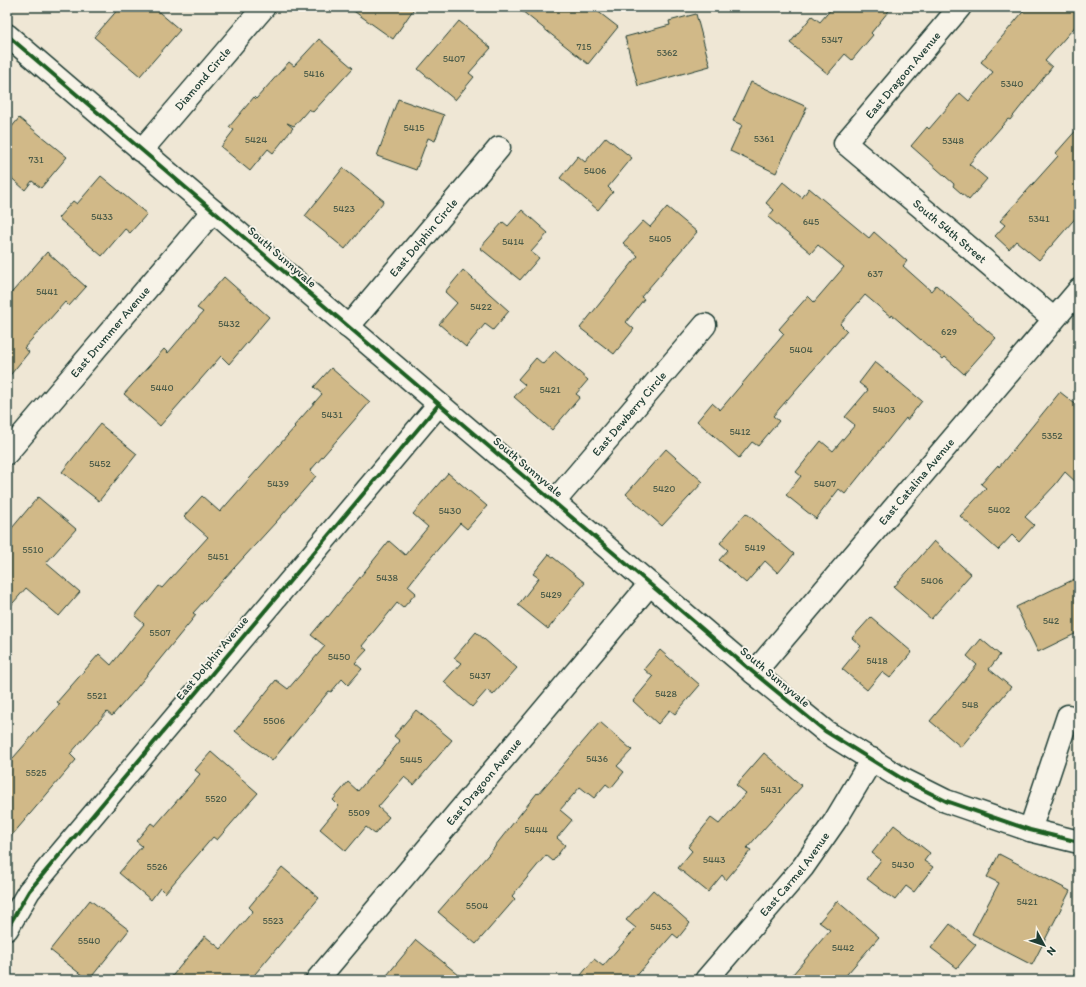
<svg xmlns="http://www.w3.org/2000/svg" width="1086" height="987" font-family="Itim,sans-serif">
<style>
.building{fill:#d1b988;stroke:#1f3d34}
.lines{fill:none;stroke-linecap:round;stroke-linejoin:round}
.street-casing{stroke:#1f3d34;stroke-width:25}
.secondary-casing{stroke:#1f3d34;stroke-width:25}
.street{stroke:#f7f3e8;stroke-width:22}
.secondary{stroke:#f7f3e8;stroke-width:22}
.cycleway-casing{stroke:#f7f3e8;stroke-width:6}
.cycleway{stroke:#1b5e20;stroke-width:4}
.labels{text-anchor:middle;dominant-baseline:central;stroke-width:4;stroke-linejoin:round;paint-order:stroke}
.number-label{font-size:10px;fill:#4c5c49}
.street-label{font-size:12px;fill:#1f3d34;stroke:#f7f3e8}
</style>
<rect width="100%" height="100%" fill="#efe7d5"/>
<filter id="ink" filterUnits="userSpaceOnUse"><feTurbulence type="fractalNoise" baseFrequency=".025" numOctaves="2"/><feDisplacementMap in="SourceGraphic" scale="8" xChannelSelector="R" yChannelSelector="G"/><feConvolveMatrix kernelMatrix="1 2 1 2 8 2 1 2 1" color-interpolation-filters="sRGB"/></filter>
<g filter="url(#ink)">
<g class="building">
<path d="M120 7H153L180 30 140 76 94 37Z"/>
<path d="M348 7H415L393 39Z"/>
<path d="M517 7H592L618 27 588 64Z"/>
<path d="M833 7H892L871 33 873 35 852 60 845 54 828 74 790 43 812 16 820 22Z"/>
<path d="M1027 7H1079V22L1045 61 1052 67 1010 120 1008 119 969 164 987 179 969 200 953 186 954 184 911 146 927 127 929 129 960 93 969 101 993 72 981 62Z"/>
<path d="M696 14 710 66 638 86 625 37 670 25 669 21Z"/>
<path d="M459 21 491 48 469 73 474 77 455 100 418 69Z"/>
<path d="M319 39 353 68 313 112 309 109 294 126 287 123 293 128 273 153 268 149 250 171 221 147 234 130 229 127 254 97 256 99 289 62 294 66Z"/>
<path d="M751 82 807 107 776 173 730 151 742 125 733 121Z"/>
<path d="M398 99 444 115 435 141 428 138 416 170 377 156Z"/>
<path d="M19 118 67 157 41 188 32 181 25 190 7 174V133Z"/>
<path d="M1079 127V214L1039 260 1016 241 1009 249 995 236 1005 225 1000 221 1058 156 1056 153Z"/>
<path d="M606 137 632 158 608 187 613 192 598 210 560 178 578 156 585 162Z"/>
<path d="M343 168 384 201 345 249 305 216Z"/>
<path d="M101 176 147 214 130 233 125 229 102 256 58 218 73 201 77 204Z"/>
<path d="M783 182 802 198 809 188 869 238 874 232 907 261 903 266 931 291 936 285 996 338 964 374 945 357 943 359 892 315 891 317 865 295 840 324 847 331 773 416 779 421 758 446 752 442 739 458 697 421 712 403 720 410 784 334 779 329 808 296 814 302 844 267 818 245 811 253 768 217 774 210 766 203Z"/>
<path d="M667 207 697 232 641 297 644 299 626 322 634 329 614 354 580 328 638 256 623 243 643 221 650 227Z"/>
<path d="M522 210 548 233 531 252 539 258 520 280 480 248 503 222 508 226Z"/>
<path d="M47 252 86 287 69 306 65 302 24 348 29 352 7 379V298Z"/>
<path d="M463 270 509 311 493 330 485 324 466 347 439 324 457 303 445 292Z"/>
<path d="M224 277 269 317 229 364 221 356 160 426 124 394 164 349 168 353 203 312 197 308Z"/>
<path d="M555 351 588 380 576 394 580 397 552 430 514 397 525 385 518 379 536 358 543 364Z"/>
<path d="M875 362 922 401 907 420 906 418 845 494 839 489 816 519 786 495 801 476 796 472 821 441 833 451 855 425 845 417 868 390 859 383Z"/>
<path d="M331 368 370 402 310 471 316 476 276 522 193 613 196 615 134 691 112 716 107 712 70 754 76 760 7 841V765L60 704 57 702 99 654 111 665 144 624 135 616 159 586 162 588 208 537 184 516 202 496 220 512 295 427 294 426 322 394 314 387Z"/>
<path d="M1060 392 1079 407V485L1065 472 1055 485 1025 517 1034 525 1019 542 1012 535 998 550 960 516 986 488 981 484 998 465 999 467Z"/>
<path d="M100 424 137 454 99 501 62 472Z"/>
<path d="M666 449 703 482 662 526 626 494Z"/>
<path d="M448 473 487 506 467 529 460 523 422 568 408 586 416 593 403 608 397 603 362 646 367 650 355 663 362 669 348 685 342 679 331 692 329 691 272 761 235 731 276 680 288 689 325 646 311 635 327 616 328 617 389 541 405 555 428 527 413 514Z"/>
<path d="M38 497 76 529 46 563 80 592 59 616 26 588 7 610V534Z"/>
<path d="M746 513 794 554 778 573 765 561 746 583 719 560 728 550 720 543Z"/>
<path d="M934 541 971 574 931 619 894 587Z"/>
<path d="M549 554 585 583 548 629 518 605 539 578 533 574Z"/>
<path d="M1079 577V632L1038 652 1016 607Z"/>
<path d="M871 617 912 652 890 678 882 672 867 690 842 669 861 646 852 638Z"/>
<path d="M476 632 517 668 493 695 487 690 472 707 444 682 461 663 454 658Z"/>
<path d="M981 639 1000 655 989 669 1011 687 961 747 930 721 977 665 967 656Z"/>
<path d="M660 650 700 685 675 714 670 710 658 724 633 701 653 677 644 669Z"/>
<path d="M416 710 452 740 414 785 404 777 378 807 389 817 375 834 366 827 346 851 320 829 339 806 333 800 348 782 358 791 400 741 394 736Z"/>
<path d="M600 722 632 750 617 766 624 772 611 788 606 784 594 798 580 787 560 810 572 820 557 838 565 845 553 861 546 855 512 896 515 899 476 944 438 912 495 847V846L537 793 538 794Z"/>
<path d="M211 752 258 793 217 840 213 837 165 893 160 888 151 900 119 873 142 846 136 841 151 823 155 826 200 774 195 770Z"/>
<path d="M764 753 802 786 747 848 751 850 726 880 722 875 708 892 678 868 692 851 688 847 711 818 719 824 746 793 736 785Z"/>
<path d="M894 825 930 853 924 861 933 867 914 892 906 886 895 900 867 879 881 860 872 853Z"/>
<path d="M999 854 1070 891 1032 965 972 934 999 883 987 877Z"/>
<path d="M282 867 319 898 250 980H169L205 936 221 949 253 911 249 907Z"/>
<path d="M653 890 690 923 678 938 673 934 633 980H577L594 959 603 966 636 928 626 920Z"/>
<path d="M90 900 129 930 89 980H88L50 950Z"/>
<path d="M837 901 879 937 842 980H788L830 930 819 922Z"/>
<path d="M950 924 976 945 957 968 931 948Z"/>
<path d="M416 940 465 980H383Z"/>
</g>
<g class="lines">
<g class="street-casing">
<g id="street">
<path id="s1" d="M960 7 845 143 1054 319"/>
<path id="s2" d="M141 151 264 7"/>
<path id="s3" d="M348 327 499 148"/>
<path id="s4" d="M7 453 213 211"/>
<path id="s5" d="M554 502 705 325"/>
<path id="s6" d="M754 673 1079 290"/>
<path d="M1030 830 1068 716"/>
<path d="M7 929 29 891 439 404"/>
<path id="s7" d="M317 980 650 584"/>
<path id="s8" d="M706 980 803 867 835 821 872 759"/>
</g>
</g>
<g class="secondary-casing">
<path id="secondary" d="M7 35 754 673 825 731 904 780 946 801 1030 830 1079 842"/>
</g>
<use href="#street" class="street"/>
<use href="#secondary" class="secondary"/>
<g class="cycleway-casing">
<g id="cycleway">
<path d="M7 35 754 673 825 731 904 780 946 801 1030 830 1079 842"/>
<path d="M7 929 29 891 439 404"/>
</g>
</g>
<use href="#cycleway" class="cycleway"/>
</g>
</g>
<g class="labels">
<g class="number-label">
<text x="832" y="39">5347</text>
<text x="584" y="46">715</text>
<text x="667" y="52">5362</text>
<text x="454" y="58">5407</text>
<text x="314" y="73">5416</text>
<text x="1012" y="83">5340</text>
<text x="414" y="127">5415</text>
<text x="764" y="138">5361</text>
<text x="256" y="139">5424</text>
<text x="953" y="140">5348</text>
<text x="36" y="159">731</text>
<text x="595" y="170">5406</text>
<text x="344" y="208">5423</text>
<text x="102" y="216">5433</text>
<text x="1039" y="218">5341</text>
<text x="811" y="221">645</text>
<text x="660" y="238">5405</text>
<text x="513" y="241">5414</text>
<text x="875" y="273">637</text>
<text x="47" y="291">5441</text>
<text x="481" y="306">5422</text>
<text x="229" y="323">5432</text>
<text x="949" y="331">629</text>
<text x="801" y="349">5404</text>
<text x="162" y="387">5440</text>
<text x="550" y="389">5421</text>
<text x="884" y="409">5403</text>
<text x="332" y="414">5431</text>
<text x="740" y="431">5412</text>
<text x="1052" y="435">5352</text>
<text x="100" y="463">5452</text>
<text x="278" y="483">5439</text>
<text x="825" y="483">5407</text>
<text x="664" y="488">5420</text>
<text x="999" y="509">5402</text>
<text x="450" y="510">5430</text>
<text x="755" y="547">5419</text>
<text x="33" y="549">5510</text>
<text x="218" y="556">5451</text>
<text x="387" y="577">5438</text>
<text x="932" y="580">5406</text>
<text x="551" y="594">5429</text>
<text x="1051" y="620">542</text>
<text x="160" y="632">5507</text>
<text x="339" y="656">5450</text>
<text x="877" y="660">5418</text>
<text x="480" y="675">5437</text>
<text x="666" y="693">5428</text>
<text x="97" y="695">5521</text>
<text x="970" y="704">548</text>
<text x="274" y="720">5506</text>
<text x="597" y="758">5436</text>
<text x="411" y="759">5445</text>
<text x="36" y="772">5525</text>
<text x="771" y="789">5431</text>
<text x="216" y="798">5520</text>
<text x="359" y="812">5509</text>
<text x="536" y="829">5444</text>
<text x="714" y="859">5443</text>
<text x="903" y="864">5430</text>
<text x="157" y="866">5526</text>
<text x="1027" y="901">5421</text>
<text x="477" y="905">5504</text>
<text x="273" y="920">5523</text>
<text x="661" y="926">5453</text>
<text x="89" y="940">5540</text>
<text x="843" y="947">5442</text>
</g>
<g class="street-label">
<text transform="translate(903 75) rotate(-50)">East Dragoon Avenue</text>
<text stroke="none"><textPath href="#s2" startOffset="95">Diamond Circle</textPath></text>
<text stroke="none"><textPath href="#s1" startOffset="315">South 54th Street</textPath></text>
<text stroke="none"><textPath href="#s3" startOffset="117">East Dolphin Circle</textPath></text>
<text transform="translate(282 257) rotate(41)">South Sunnyvale</text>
<text stroke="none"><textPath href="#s4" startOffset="159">East Drummer Avenue</textPath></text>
<text stroke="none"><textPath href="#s5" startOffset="116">East Dewberry Circle</textPath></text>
<text transform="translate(528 467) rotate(40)">South Sunnyvale</text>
<text stroke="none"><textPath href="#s6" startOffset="251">East Catalina Avenue</textPath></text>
<text transform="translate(212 658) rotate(-50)">East Dolphin Avenue</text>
<text transform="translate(775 677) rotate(40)">South Sunnyvale</text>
<text stroke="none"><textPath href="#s7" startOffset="259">East Dragoon Avenue</textPath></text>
<text stroke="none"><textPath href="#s8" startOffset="138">East Carmel Avenue</textPath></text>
</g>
</g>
<rect width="1086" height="987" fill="none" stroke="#f7f3e8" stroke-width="24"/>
<rect x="12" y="12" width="1062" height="963" fill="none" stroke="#1f3d34" stroke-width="1.5" filter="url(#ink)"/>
<g transform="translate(1044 945) rotate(130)" stroke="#f7f3e8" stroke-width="3" paint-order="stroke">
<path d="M0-3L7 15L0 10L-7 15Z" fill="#1f3d34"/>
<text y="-6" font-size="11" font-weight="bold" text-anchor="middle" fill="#1f3d34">N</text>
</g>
</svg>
